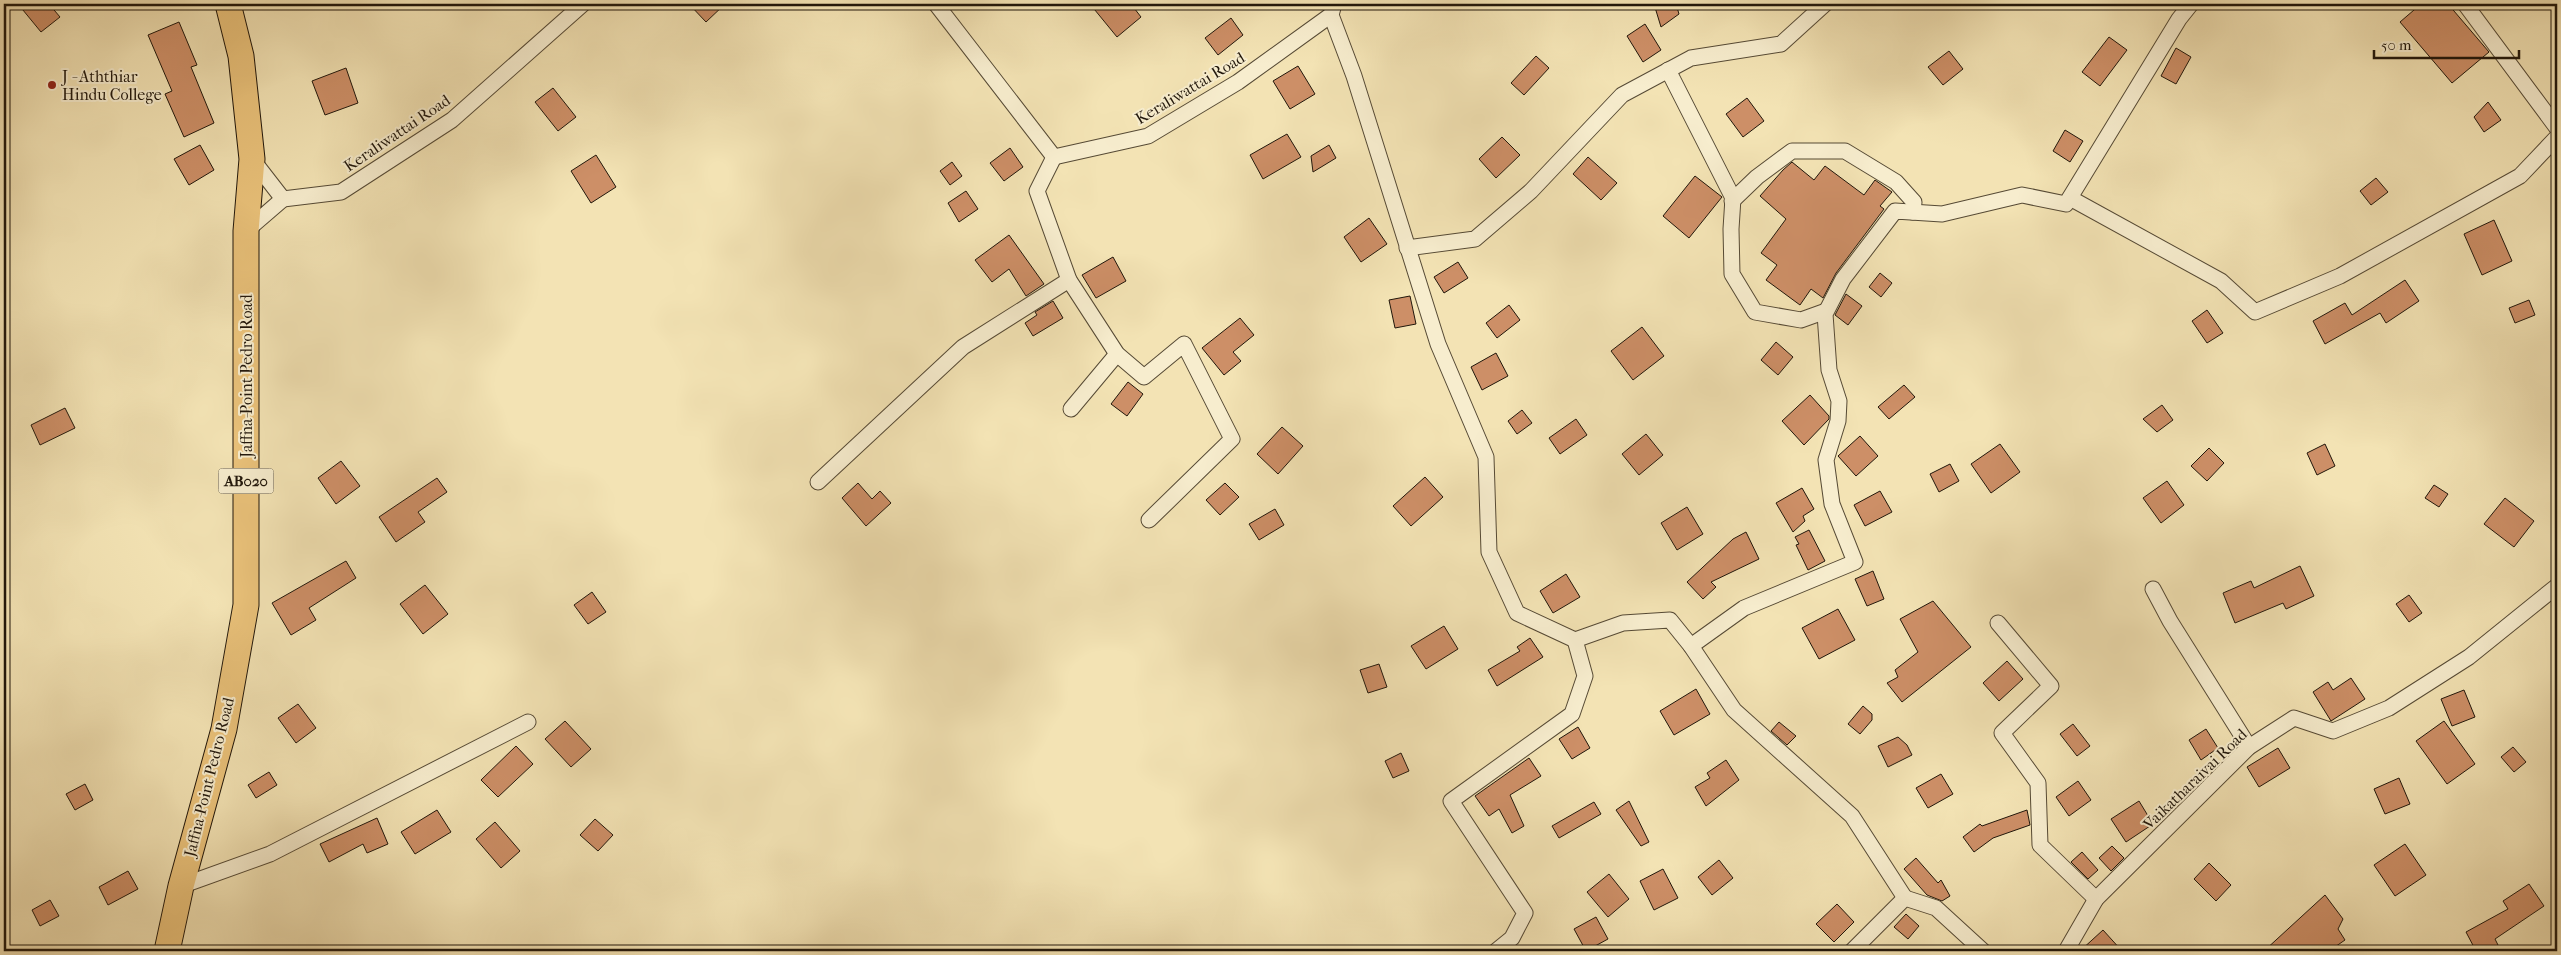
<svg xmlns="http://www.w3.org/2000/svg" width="2561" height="955" font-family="'IM FELL French Canon',serif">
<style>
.building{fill:#cd8f67;stroke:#21170b}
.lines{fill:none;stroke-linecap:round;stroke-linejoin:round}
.minor-casing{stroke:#564a35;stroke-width:17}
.primary-casing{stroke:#21170b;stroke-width:27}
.minor{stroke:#f7edce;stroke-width:15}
.primary{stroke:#eac27a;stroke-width:25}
.poi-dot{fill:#8f2418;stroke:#f7edce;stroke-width:2}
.labels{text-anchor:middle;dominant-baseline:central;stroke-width:4;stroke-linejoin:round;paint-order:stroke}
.shield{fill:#f7edce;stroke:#615746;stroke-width:1}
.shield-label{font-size:15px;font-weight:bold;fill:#21170b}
.poi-label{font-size:16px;fill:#21170b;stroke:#f7edce;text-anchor:start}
.street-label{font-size:16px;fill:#21170b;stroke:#f7edce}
</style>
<rect width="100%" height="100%" fill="#f3e3b4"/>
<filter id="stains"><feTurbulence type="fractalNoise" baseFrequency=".004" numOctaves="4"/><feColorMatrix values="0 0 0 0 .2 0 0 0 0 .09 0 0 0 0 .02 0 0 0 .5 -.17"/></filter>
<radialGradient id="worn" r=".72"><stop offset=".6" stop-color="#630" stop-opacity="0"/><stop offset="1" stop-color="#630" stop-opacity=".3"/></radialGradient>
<g class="building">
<path d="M18 4H49L60 17 41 32Z"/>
<path d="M689 4H725L706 22Z"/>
<path d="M1090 4H1131L1141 17 1117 37Z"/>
<path d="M1654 4H1676L1679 14 1661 27Z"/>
<path d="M2421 4H2448L2489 52 2452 83 2400 22Z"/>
<path d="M1231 18 1243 35 1218 55 1205 38Z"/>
<path d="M179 22 197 65 191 67 214 123 184 137 165 94 172 91 148 35Z"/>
<path d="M1645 24 1661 50 1643 62 1627 36Z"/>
<path d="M2109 37 2127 50 2100 86 2082 72Z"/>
<path d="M2176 48 2191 57 2176 84 2161 76Z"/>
<path d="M1949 51 1963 69 1943 85 1928 67Z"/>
<path d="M1536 56 1549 68 1524 95 1511 83Z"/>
<path d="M1298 66 1315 94 1290 109 1273 81Z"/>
<path d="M346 68 358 103 325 115 312 81Z"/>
<path d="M553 88 576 117 558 131 535 102Z"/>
<path d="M1747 98 1764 121 1743 137 1726 114Z"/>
<path d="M2488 102 2501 120 2484 132 2474 117Z"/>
<path d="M2065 130 2083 141 2070 162 2053 151Z"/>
<path d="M1287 134 1301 157 1263 179 1250 155Z"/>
<path d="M1502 137 1520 155 1496 178 1479 159Z"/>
<path d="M200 145 214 170 189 185 174 159Z"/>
<path d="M1329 145 1336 158 1313 172 1311 156Z"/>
<path d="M1010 148 1023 167 1004 181 990 163Z"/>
<path d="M596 155 616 187 591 203 571 171Z"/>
<path d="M1588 157 1617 183 1601 200 1573 174Z"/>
<path d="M952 162 962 176 950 185 940 171Z"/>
<path d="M1792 162 1814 180 1825 166 1864 195 1875 180 1892 192 1880 206 1884 209 1836 273 1823 298 1811 289 1800 305 1766 280 1777 265 1761 253 1786 219 1760 196 1783 170Z"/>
<path d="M1695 176 1722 197 1689 238 1663 216Z"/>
<path d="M2376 178 2388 192 2371 205 2360 191Z"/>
<path d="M966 191 978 209 959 222 948 203Z"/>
<path d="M1369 218 1387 244 1361 262 1344 237Z"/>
<path d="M2494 220 2512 261 2482 275 2464 234Z"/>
<path d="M1009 235 1044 284 1026 296 1009 269 992 282 975 260Z"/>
<path d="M1113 257 1126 281 1096 298 1082 275Z"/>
<path d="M1458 262 1468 278 1444 293 1434 277Z"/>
<path d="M1880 273 1892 283 1881 297 1869 287Z"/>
<path d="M2405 280 2419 301 2386 323 2380 313 2325 344 2313 321 2345 303 2352 315Z"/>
<path d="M1846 294 1862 306 1848 325 1835 315Z"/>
<path d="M1410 296 1416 324 1395 328 1389 300Z"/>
<path d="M2529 300 2535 315 2515 323 2509 308Z"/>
<path d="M1053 301 1063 318 1033 336 1025 323 1037 315 1035 312Z"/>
<path d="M1509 305 1520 320 1497 338 1486 323Z"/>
<path d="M2207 310 2223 333 2207 343 2192 321Z"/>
<path d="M1240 318 1254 335 1233 352 1241 361 1224 375 1202 348Z"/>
<path d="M1642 327 1664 356 1633 380 1611 351Z"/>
<path d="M1776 342 1793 357 1778 375 1761 360Z"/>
<path d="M1496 353 1508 376 1482 390 1471 367Z"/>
<path d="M1128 382 1143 394 1127 416 1111 404Z"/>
<path d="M1904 385 1915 397 1889 419 1878 407Z"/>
<path d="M1810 395 1829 416V419L1804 445 1782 421Z"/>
<path d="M2162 405 2173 420 2157 432 2143 419Z"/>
<path d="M65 408 75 428 40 445 31 425Z"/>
<path d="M1522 410 1532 423 1517 434 1508 421Z"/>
<path d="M1576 419 1587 435 1560 454 1549 438Z"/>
<path d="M1282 427 1303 446 1278 474 1257 454Z"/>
<path d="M1646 434 1663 455 1639 475 1622 454Z"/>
<path d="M1860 436 1878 456 1856 476 1838 456Z"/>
<path d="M2000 444 2020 472 1991 493 1971 464Z"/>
<path d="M2325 444 2335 466 2317 475 2307 453Z"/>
<path d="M2209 448 2224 463 2207 481 2191 466Z"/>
<path d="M341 461 360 486 336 504 318 478Z"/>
<path d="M1950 464 1959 481 1939 492 1930 474Z"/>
<path d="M1425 477 1443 497 1411 526 1393 506Z"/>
<path d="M437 478 447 492 418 512 425 522 396 542 379 517Z"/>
<path d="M2167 481 2184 505 2161 523 2143 498Z"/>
<path d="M858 483 872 499 880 491 891 503 866 526 842 498Z"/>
<path d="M1225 483 1239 497 1220 515 1206 500Z"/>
<path d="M2434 485 2448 494 2439 507 2425 498Z"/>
<path d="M1802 488 1814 509 1803 516 1805 521 1793 532 1776 503Z"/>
<path d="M1880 491 1892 512 1865 526 1854 505Z"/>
<path d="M2505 498 2534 521 2514 547 2484 524Z"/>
<path d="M1687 507 1703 534 1677 550 1661 523Z"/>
<path d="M1275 509 1284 525 1259 540 1249 524Z"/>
<path d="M1809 530 1825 561 1808 570 1796 545 1799 544 1795 537Z"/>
<path d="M1746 532 1759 559 1711 582 1716 587 1703 599 1687 582 1733 539Z"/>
<path d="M346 561 356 578 309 608 316 620 291 635 272 603Z"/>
<path d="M2300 566 2314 596 2286 609 2283 603 2235 623 2223 593 2251 581 2254 588Z"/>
<path d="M1873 571 1884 599 1867 606 1855 579Z"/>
<path d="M1566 574 1580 597 1553 613 1540 591Z"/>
<path d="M425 585 448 614 423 634 400 604Z"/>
<path d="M592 592 606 612 588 624 574 605Z"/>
<path d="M2409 595 2422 613 2409 622 2396 604Z"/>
<path d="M1933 601 1971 647 1902 702 1887 683 1898 677 1895 670 1918 652 1900 619Z"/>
<path d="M1838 609 1855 640 1819 659 1802 628Z"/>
<path d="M1444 626 1458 649 1426 669 1411 646Z"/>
<path d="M1530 638 1543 657 1497 686 1488 670 1520 651 1517 647Z"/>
<path d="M2007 661 2023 679 1999 701 1983 683Z"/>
<path d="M1379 664 1387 687 1368 693 1360 670Z"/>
<path d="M2351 678 2365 699 2331 721 2313 692 2328 682 2333 690Z"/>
<path d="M1696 689 1710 714 1674 735 1660 711Z"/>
<path d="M2464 690 2475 717 2452 726 2441 699Z"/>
<path d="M298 704 316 728 296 743 278 718Z"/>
<path d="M1863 706 1872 714V720L1860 734 1848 724Z"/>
<path d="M565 721 591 749 571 767 545 739Z"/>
<path d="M2444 721 2475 764 2447 784 2416 741Z"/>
<path d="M1779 722 1796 736 1787 745 1771 731Z"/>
<path d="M2073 724 2090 746 2077 756 2060 734Z"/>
<path d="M1578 727 1590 748 1572 759 1559 739Z"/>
<path d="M2206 729 2218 748 2201 760 2189 740Z"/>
<path d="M1898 737 1907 745 1912 755 1888 767 1878 746Z"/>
<path d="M516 746 533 764 498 797 481 780Z"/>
<path d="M2513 747 2526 762 2514 772 2501 757Z"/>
<path d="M2278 748 2290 768 2259 787 2247 767Z"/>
<path d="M1401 753 1409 771 1393 778 1385 761Z"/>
<path d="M1529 758 1541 776 1510 795 1524 826 1512 833 1499 809 1489 816 1475 796Z"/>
<path d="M1726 760 1739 780 1706 806 1695 787 1710 778 1707 773Z"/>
<path d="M269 772 277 785 256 798 248 785Z"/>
<path d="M1941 774 1953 794 1928 808 1916 788Z"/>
<path d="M2399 778 2410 804 2385 814 2374 789Z"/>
<path d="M2078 781 2091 800 2069 816 2056 797Z"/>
<path d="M85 784 93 800 75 810 66 794Z"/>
<path d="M1629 801 1649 842 1641 846 1616 810Z"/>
<path d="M2139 801 2153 824 2126 842 2111 819Z"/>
<path d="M1594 802 1601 814 1559 838 1552 826Z"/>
<path d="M437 810 451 832 415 854 401 832Z"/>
<path d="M2027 810 2030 825 1993 838 1974 852 1963 837 1980 824 1982 826Z"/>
<path d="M377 818 388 844 367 853 363 844 329 862 320 844Z"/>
<path d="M595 819 613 835 598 851 580 835Z"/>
<path d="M495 822 520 851 501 868 476 839Z"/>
<path d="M2405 844 2426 875 2395 896 2374 865Z"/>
<path d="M2112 846 2124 858 2111 871 2099 858Z"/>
<path d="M2082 852 2098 870 2088 879 2071 862Z"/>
<path d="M1916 858 1938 883 1941 880 1950 896 1942 901 1927 895 1904 869Z"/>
<path d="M1719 860 1733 878 1712 895 1698 877Z"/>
<path d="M2209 863 2231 885 2216 901 2194 879Z"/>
<path d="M1663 869 1678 898 1654 910 1640 881Z"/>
<path d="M128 871 138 889 108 905 99 887Z"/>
<path d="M1609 874 1629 899 1608 917 1587 892Z"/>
<path d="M2529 884 2544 906 2495 939 2498 945 2486 951H2476L2466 932 2508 909 2503 901Z"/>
<path d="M2325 895 2343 919 2338 929 2345 940 2329 951H2264Z"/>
<path d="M50 900 59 916 40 926 32 910Z"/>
<path d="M1837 904 1854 922 1834 942 1816 924Z"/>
<path d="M1906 914 1919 926 1908 939 1894 927Z"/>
<path d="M1596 917 1608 939 1586 951 1574 929Z"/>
<path d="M2103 930 2122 951H2080Z"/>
</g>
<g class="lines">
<g class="minor-casing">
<g id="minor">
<path d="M936 4 1054 157 1148 136 1238 82 1331 15 1334 4"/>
<path d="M2465 4 2557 128"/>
<path d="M1331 15 1354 76 1438 344 1486 457 1489 552 1517 613 1575 640 1623 623 1670 620 1691 646 1734 710 1852 816 1905 898"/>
<path d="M1668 70 1733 198 1731 229 1732 274 1755 312 1801 320 1826 311"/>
<path d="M1054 157 1037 191 1069 280 1117 354 1144 377 1184 344 1232 439 1149 520"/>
<path d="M252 159 283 199 341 192 452 120 583 4"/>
<path d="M2070 198 2221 281 2255 312 2340 276 2520 176 2557 137"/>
<path d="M1732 201 1757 177 1792 151H1845L1896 182 1914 202 1913 212"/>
<path d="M246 231 283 199"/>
<path d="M1407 248 1475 239 1531 191 1622 95 1691 58 1781 44 1825 4"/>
<path d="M1071 409 1117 354"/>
<path d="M818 482 963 347 1069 280"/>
<path d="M2153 589 2170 621 2249 747"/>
<path d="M1998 623 2051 686 2002 733 2038 783 2040 845 2096 899"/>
<path d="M1691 646 1744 608 1855 562 1832 504 1826 460 1838 421 1839 401 1829 370 1825 314 1843 279 1895 211 1942 214 2022 195 2066 204 2179 19 2191 4"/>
<path d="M181 886 270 854 528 722"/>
<path d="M1496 951 1512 938 1525 913 1451 801 1572 714 1585 676 1575 640"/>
<path d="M1852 951 1905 898 1936 908 1983 951"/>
<path d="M2066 951 2096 899 2249 747 2294 718 2333 731 2389 708 2469 657 2557 586"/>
</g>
</g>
<g class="primary-casing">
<path id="primary" d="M167 951 181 886 224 729 246 605V231L252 159 241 56 228 4"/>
</g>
<use href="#minor" class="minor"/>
<use href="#primary" class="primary"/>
</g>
<circle class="poi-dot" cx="52" cy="85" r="5"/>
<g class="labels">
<rect class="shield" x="218.5" y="468.5" width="55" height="25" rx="4"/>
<g class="shield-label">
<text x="246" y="481">AB020</text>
</g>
<g class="poi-label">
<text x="62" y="76">J - Aththiar<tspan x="62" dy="18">Hindu College</tspan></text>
</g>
<g class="street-label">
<text transform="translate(1190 88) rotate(-31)">Keraliwattai Road</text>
<text transform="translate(397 133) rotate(-34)">Keraliwattai Road</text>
<text transform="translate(246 376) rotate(-90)">Jaffna-Point Pedro Road</text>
<text transform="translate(209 777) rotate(-76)">Jaffna-Point Pedro Road</text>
<text transform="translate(2195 779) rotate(-44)">Vaikatharaivai Road</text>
</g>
</g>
<rect width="2561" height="955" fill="none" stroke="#f3e3b4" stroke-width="20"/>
<rect x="5" y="5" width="2551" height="945" fill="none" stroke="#21170b" stroke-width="2.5"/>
<rect x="10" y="10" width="2541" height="935" fill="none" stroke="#21170b"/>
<path d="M2374 50v8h145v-8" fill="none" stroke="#21170b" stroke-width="2.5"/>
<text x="2381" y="50" font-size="15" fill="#21170b" stroke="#f7edce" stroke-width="4" paint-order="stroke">50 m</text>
<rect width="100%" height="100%" filter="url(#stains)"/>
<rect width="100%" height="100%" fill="url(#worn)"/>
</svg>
